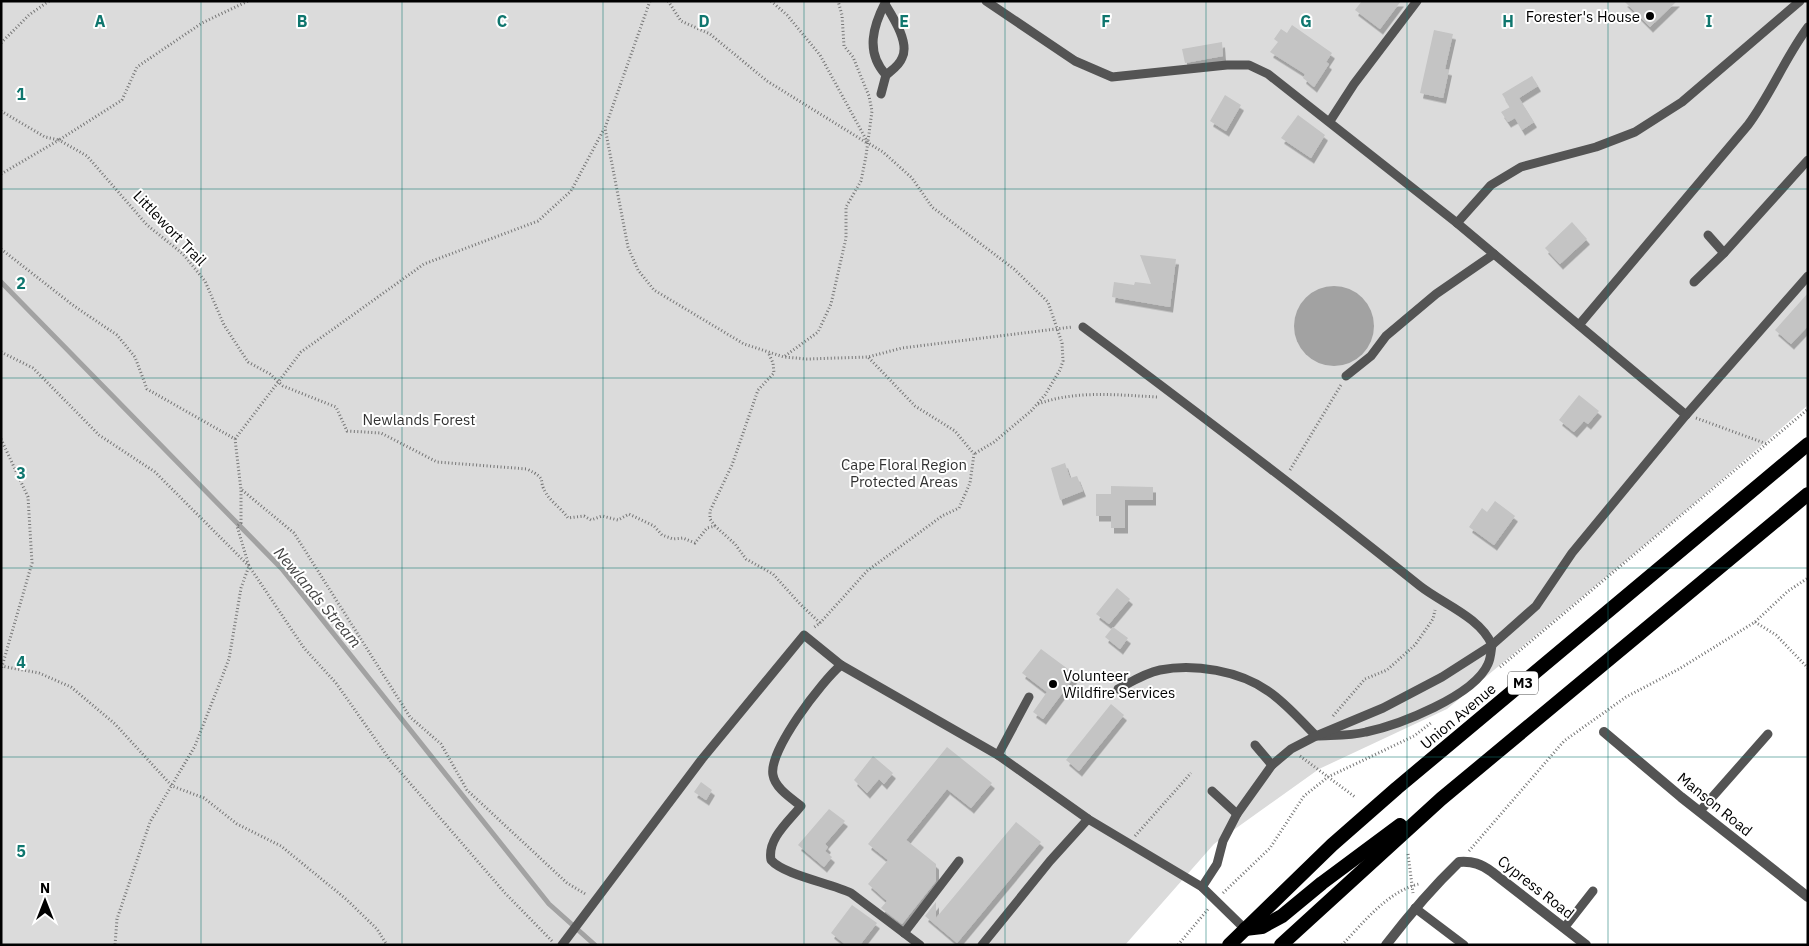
<svg xmlns="http://www.w3.org/2000/svg" width="1809" height="946" font-family="'IBM Plex Sans',sans-serif">
<style>
.green{fill:#dbdbdb}
.water{fill:#a2a2a2}
.lines{fill:none;stroke-linecap:round;stroke-linejoin:round}
.stream{stroke:#a2a2a2;stroke-width:5}
.building{fill:#c4c4c4;filter:url(#shadow)}
.path{stroke:#767676;stroke-width:3;stroke-dasharray:1 2.5;stroke-linecap:butt}
.service{stroke:#545454;stroke-width:9}
.minor{stroke:#545454;stroke-width:10}
.trunk{stroke:#000;stroke-width:14}
.grid{fill:none;stroke:#0f766e;stroke-width:1;stroke-opacity:0.55}
.poi-dot{fill:#000;stroke:#fff;stroke-width:2}
.labels{text-anchor:middle;dominant-baseline:central;stroke-width:4;stroke-linejoin:round;paint-order:stroke}
.shield{fill:#fff;stroke:#4c4c4c;stroke-width:1}
.shield-label{font-size:14px;font-weight:bold;fill:#000}
.poi-label{font-size:15px;fill:#000;stroke:#fff;text-anchor:end}
.street-label{font-size:15px;fill:#000;stroke:#fff}
.park-label{font-size:15px;fill:#323232;stroke:#fff}
.water-label{font-size:16px;font-style:italic;fill:#434343;stroke:#fff}
.grid-label{font-size:16px;text-anchor:middle;font-weight:bold;fill:#0f766e;stroke:#fff;stroke-width:4;stroke-linejoin:round;paint-order:stroke}
</style>
<defs>
<filter id="shadow"><feDropShadow dx="3" dy="5.5" stdDeviation="0" flood-color="#0004"/></filter>
</defs>
<rect width="100%" height="100%" fill="#fff"/>
<path class="green" d="M1 1H1808V405L1689 508 1447 709 1319 769 1214 844 1125 945H1Z"/>
<circle class="water" cx="1334" cy="326" r="40"/>
<g class="lines">
<path class="stream" d="M1 282 282 569 549 904 595 945"/>
</g>
<g class="building">
<path d="M1362 1H1401L1380 29 1355 10Z"/>
<path d="M1624 1H1677L1650 27Z"/>
<path d="M1292 25 1332 53 1326 62 1329 64 1314 87 1303 78 1305 74 1270 52 1278 42 1274 39 1281 29 1287 33Z"/>
<path d="M1434 30 1453 34 1445 69 1449 70 1443 98 1420 93Z"/>
<path d="M1222 42 1223 56 1185 63 1182 49Z"/>
<path d="M1532 76 1538 86 1519 98 1534 122 1522 130 1515 118 1508 122 1501 112 1510 107 1502 94Z"/>
<path d="M1225 95 1241 105 1226 131 1210 121Z"/>
<path d="M1298 115 1325 135 1311 158 1281 138Z"/>
<path d="M1572 222 1587 239 1560 264 1545 248Z"/>
<path d="M1140 255 1176 259 1170 307 1112 297 1114 282 1134 285 1135 282 1151 284Z"/>
<path d="M1808 293V326L1791 344 1775 330Z"/>
<path d="M1579 395 1599 411 1588 424 1584 421 1574 432 1559 420Z"/>
<path d="M1065 463 1070 478 1077 476 1083 491 1060 500 1051 468Z"/>
<path d="M1111 486 1153 487V500H1125V528H1111V516H1096V494H1111Z"/>
<path d="M1495 501 1515 516 1494 545 1469 527 1482 508 1487 512Z"/>
<path d="M1117 588 1130 599 1109 624 1096 614Z"/>
<path d="M1113 627 1128 638 1120 649 1105 637Z"/>
<path d="M1041 649 1076 675 1043 719 1033 712 1047 692 1022 673Z"/>
<path d="M1111 704 1124 715 1079 771 1066 760Z"/>
<path d="M947 747 992 783 971 808 947 789 906 840 936 864V881L902 924 881 908 887 901 868 884 888 860 868 844Z"/>
<path d="M873 756 893 773 884 784 879 779 867 793 854 780Z"/>
<path d="M701 782 712 790 706 800 694 792Z"/>
<path d="M829 809 845 821 825 844 828 847 825 851 832 857 824 867 798 845Z"/>
<path d="M1016 822 1041 842 957 943 925 916 936 902V918Z"/>
<path d="M852 905 877 923 860 945H846L831 933Z"/>
</g>
<g class="lines">
<g class="path">
<path d="M650 1 605 128 628 247 638 270 654 290 744 344 784 357 807 359 868 357 902 348 1072 327"/>
<path d="M668 1 681 21 710 34 767 81 867 143"/>
<path d="M771 1 787 15 820 55 868 143 883 152 912 178 932 207 1014 269 1048 302 1062 343 1063 361 1060 370 1045 395 1031 411 994 442 974 454"/>
<path d="M1 43 29 15 49 1"/>
<path d="M1 111 45 137 59 140 122 100 137 67 202 23 248 1"/>
<path d="M1 174 59 140 87 156 147 225 183 254 205 281 224 325 248 362 270 374 283 386 336 407 347 431 381 433 437 462 527 469C549 480 537 479 546 493 551 502 562 509 568 518L584 516 591 520 602 516 618 520 629 514 654 526 662 535 673 539 683 538 695 543 707 528 715 526 735 544 746 559 773 574 800 604 820 623 813 628"/>
<path d="M1 249 74 306 117 335 135 357 147 389 235 439 241 490V523L237 526 249 566 241 588 229 659 195 746 150 822 117 919 115 945"/>
<path d="M1 352 33 368 99 435 155 472 249 566 304 648 336 683 390 760 505 893 552 941"/>
<path d="M785 356 818 332 831 304 846 238V207L861 181 866 156 872 111 869 96 853 57 844 46 842 15 838 1"/>
<path d="M1038 404C1076 390 1117 395 1158 397"/>
<path d="M1696 418 1767 444"/>
<path d="M1 439 28 497 32 563 1 670"/>
<path d="M235 439 301 352 424 264 538 221 571 191 604 129"/>
<path d="M1290 470 1341 385"/>
<path d="M242 490 294 533 410 717 441 744 467 790 567 883 587 895"/>
<path d="M715 526 710 519V511L732 465 758 390 774 373 773 363 768 352"/>
<path d="M1755 622 1776 635 1808 668"/>
<path d="M820 623 867 571 942 516 959 508 970 483 974 454 955 431 915 406 868 357"/>
<path d="M1 666 39 673 71 687 115 724 172 786 204 798 237 824 281 846 346 899 377 929 387 945"/>
<path d="M1500 667 1808 409"/>
<path d="M1333 716 1365 679 1387 670 1415 645 1433 619 1435 610"/>
<path d="M1300 756 1355 797"/>
<path d="M1135 836 1191 773"/>
<path d="M1469 851 1564 741 1626 697 1679 669 1755 622 1788 591 1808 578"/>
<path d="M1408 854 1413 893"/>
<path d="M1223 893 1270 848 1304 796 1328 777 1414 736 1431 723"/>
<path d="M1178 945 1209 908"/>
<path d="M1342 945C1363 923 1388 891 1419 884"/>
</g>
<g class="service">
<path d="M986 1 1075 61 1112 77 1227 65H1249L1268 74 1457 223 1491 185 1521 167 1596 147 1635 132 1682 102 1800 1"/>
<path d="M885 4C893 17 910 43 902 58 899 66 892 70 886 75"/>
<path d="M881 94 886 75C865 52 873 26 886 1"/>
<path d="M1330 121 1354 84 1417 1"/>
<path d="M1457 223 1686 415"/>
<path d="M1708 235 1724 253"/>
<path d="M1694 282 1724 253 1808 160"/>
<path d="M1579 325 1748 125C1771 94 1785 58 1808 27"/>
<path d="M1083 327C1197 412 1309 497 1420 586 1443 604 1480 617 1492 645 1491 650 1491 658 1488 664 1474 696 1399 725 1366 732 1350 736 1332 735 1316 736 1301 721 1286 703 1268 691 1240 671 1194 663 1160 670 1145 673 1131 682 1118 689"/>
<path d="M1346 376 1371 356 1386 336 1436 294 1494 254"/>
<path d="M841 665C822 681 768 751 773 775 775 788 791 798 801 806 789 821 767 839 771 860 784 875 830 883 851 893L920 945"/>
<path d="M1255 745 1272 765"/>
<path d="M998 755 1029 697"/>
<path d="M1212 791 1237 814"/>
<path d="M1700 811 1768 734"/>
<path d="M1202 887 1217 864 1223 841 1237 814 1272 765 1291 749 1316 736 1383 708 1442 677 1492 645 1536 606 1572 553 1686 415 1808 276"/>
<path d="M1415 908 1464 945"/>
<path d="M1564 928 1593 891"/>
<path d="M904 933 959 861"/>
<path d="M562 945 702 759 804 635 841 665 998 755 1088 819 1202 887 1245 929"/>
<path d="M982 945 1050 861 1088 819"/>
</g>
<g class="minor">
<path d="M1604 732 1681 797 1808 897"/>
<path d="M1386 945C1409 915 1432 888 1459 862 1473 861 1481 864 1492 872L1586 945"/>
</g>
<g class="trunk">
<path d="M1245 929 1262 927 1282 916 1322 883 1400 825"/>
<path d="M1229 945 1332 845 1397 788 1808 444"/>
<path d="M1281 945 1441 799 1808 494"/>
</g>
</g>
<path class="grid" d="M201 1V945M402 1V945M603 1V945M804 1V945M1005 1V945M1206 1V945M1407 1V945M1608 1V945M1 189H1808M1 378H1808M1 568H1808M1 757H1808"/>
<g class="poi-dot">
<circle cx="1650" cy="16" r="5"/>
<circle cx="1053" cy="684" r="5"/>
</g>
<g class="labels">
<rect class="shield" x="1508" y="671.5" width="30" height="23" rx="4"/>
<g class="shield-label">
<text x="1523" y="683">M3</text>
</g>
<g class="poi-label">
<text x="1640" y="16">Forester's House</text>
<text x="1063" y="675" text-anchor="start">Volunteer<tspan x="1063" dy="17">Wildfire Services</tspan></text>
</g>
<g class="street-label">
<text transform="translate(170 228) rotate(46)">Littlewort Trail</text>
<text transform="translate(1458 716) rotate(-40)">Union Avenue</text>
<text transform="translate(1715 804) rotate(39)">Manson Road</text>
<text transform="translate(1536 887) rotate(38)">Cypress Road</text>
</g>
<g class="park-label">
<text x="419" y="419">Newlands Forest</text>
<text x="904" y="464">Cape Floral Region<tspan x="904" dy="17">Protected Areas</tspan></text>
</g>
<g class="water-label">
<text transform="translate(318 597) rotate(50)">Newlands Stream</text>
</g>
</g>
<g class="grid-label">
<text x="100" y="27">A</text>
<text x="302" y="27">B</text>
<text x="502" y="27">C</text>
<text x="704" y="27">D</text>
<text x="904" y="27">E</text>
<text x="1106" y="27">F</text>
<text x="1306" y="27">G</text>
<text x="1508" y="27">H</text>
<text x="1709" y="27">I</text>
<text x="21" y="100">1</text>
<text x="21" y="289">2</text>
<text x="21" y="479">3</text>
<text x="21" y="668">4</text>
<text x="21" y="857">5</text>
</g>
<rect width="1809" height="946" fill="none" stroke="#000000" stroke-width="5"/>
<g transform="translate(45 901)" stroke="#ffffff" stroke-width="4" paint-order="stroke">
<path d="M0-4L9 19L0 12L-9 19Z" fill="#000000"/>
<text y="-8" font-size="14" font-weight="bold" text-anchor="middle" fill="#000000">N</text>
</g>
</svg>
